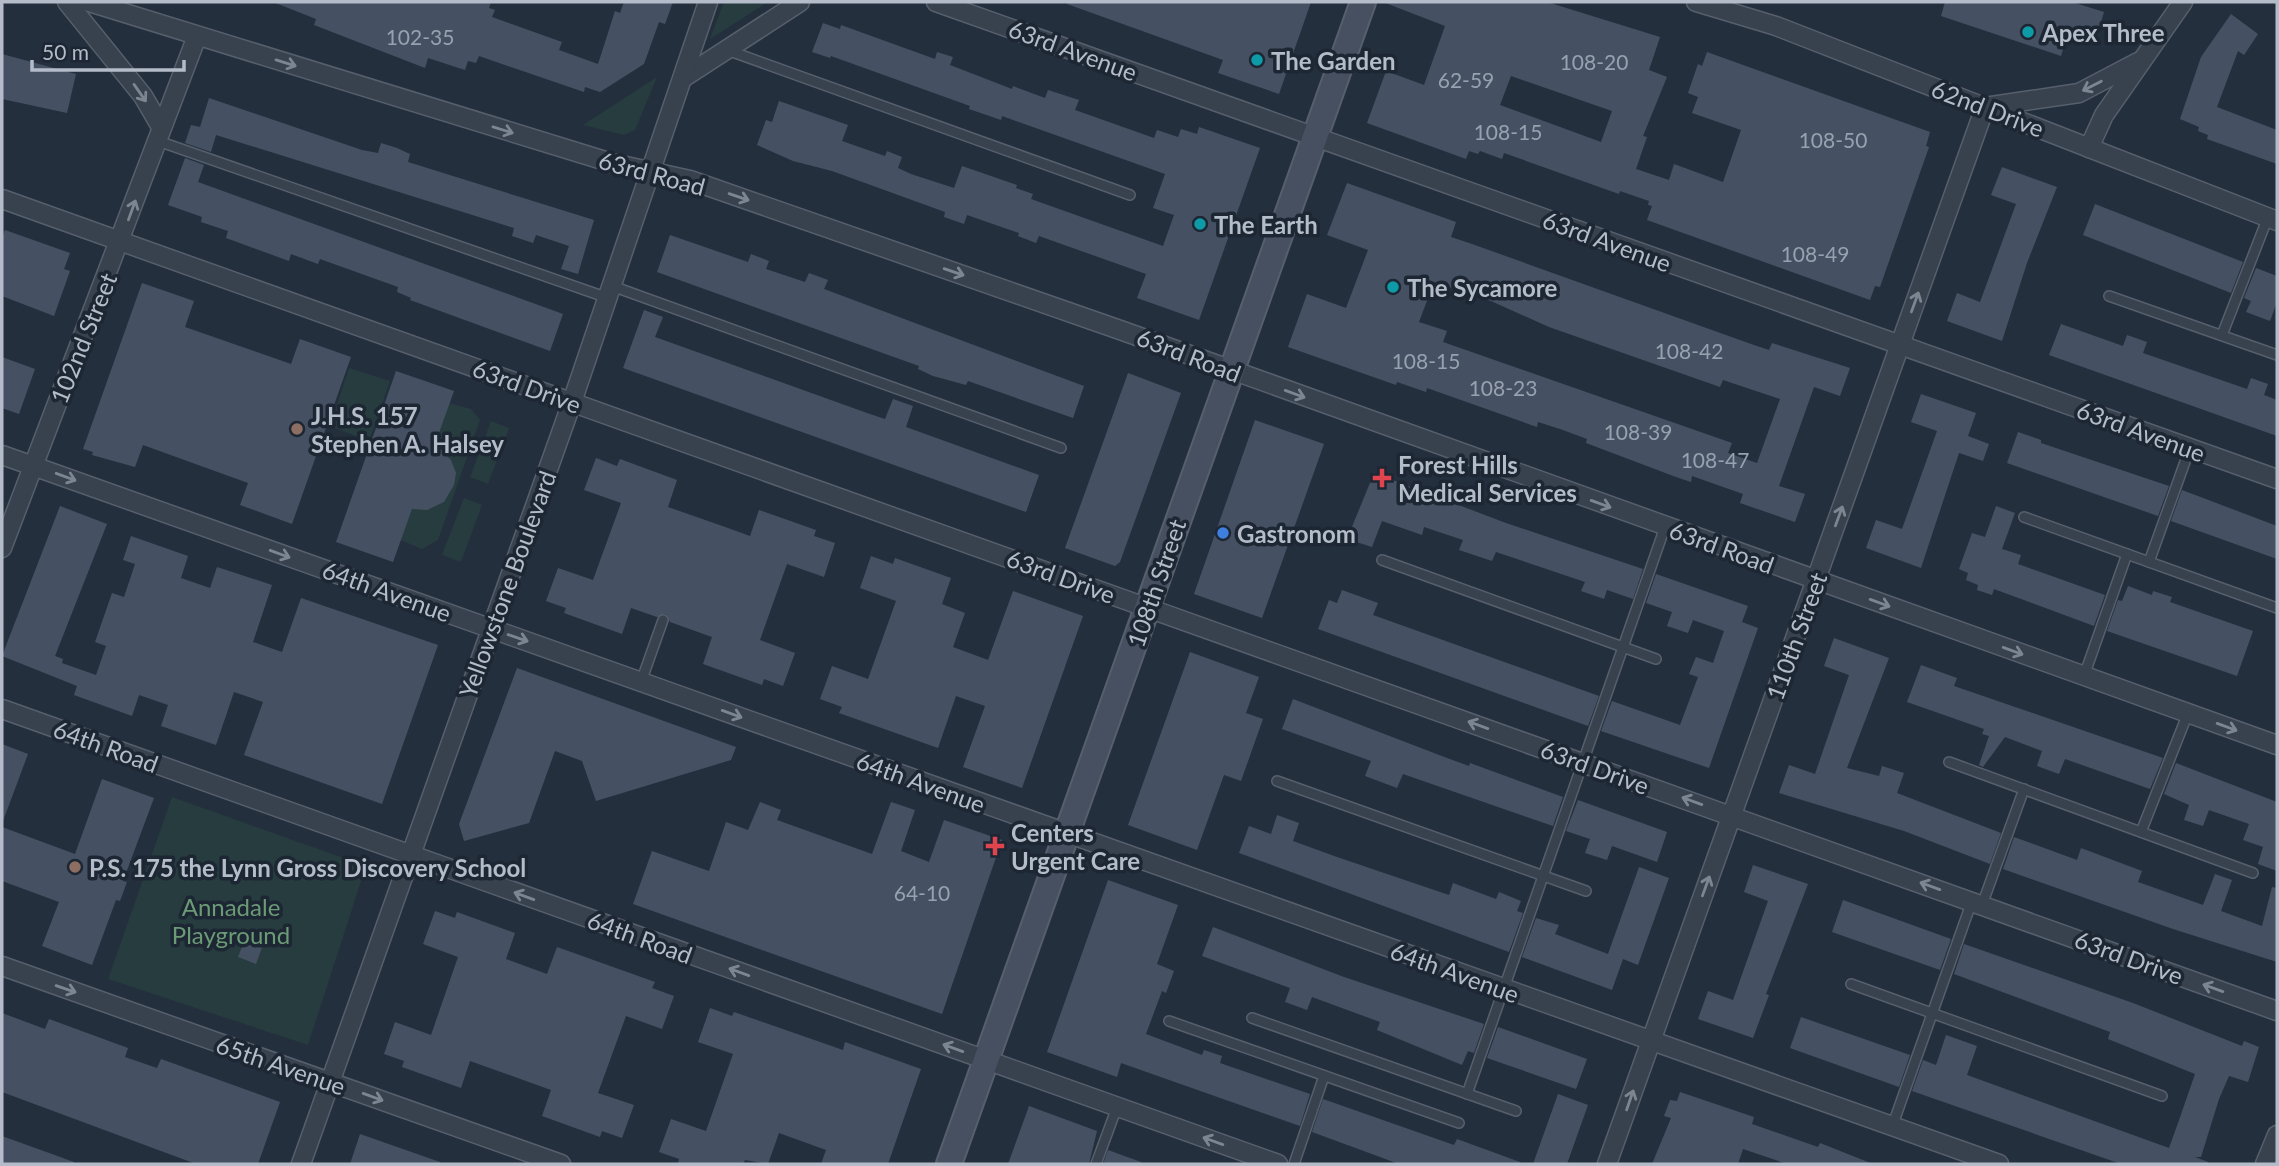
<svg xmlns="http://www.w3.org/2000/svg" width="2279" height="1166" font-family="Lato,sans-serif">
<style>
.green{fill:#263c3f}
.building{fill:#455162;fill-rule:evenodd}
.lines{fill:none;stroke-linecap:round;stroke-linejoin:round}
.lane-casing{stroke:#565f6c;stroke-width:12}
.street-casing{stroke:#565f6c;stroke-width:21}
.secondary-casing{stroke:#565f6c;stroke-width:28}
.lane{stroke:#38414e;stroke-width:9}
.street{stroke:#38414e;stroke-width:18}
.secondary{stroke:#465061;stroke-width:24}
.oneway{stroke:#7c8592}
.culture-dot{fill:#0f9aa8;stroke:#1d2633;stroke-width:2.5}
.education-dot{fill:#8d6e63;stroke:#1d2633;stroke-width:2.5}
.health-dot{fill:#e0444e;stroke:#1d2633;stroke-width:2.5}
.shop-dot{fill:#3f7fe0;stroke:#1d2633;stroke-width:2.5}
.labels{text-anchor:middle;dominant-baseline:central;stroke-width:7;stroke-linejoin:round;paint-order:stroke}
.number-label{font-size:21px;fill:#98a1af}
.poi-label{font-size:24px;font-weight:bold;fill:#b4bcc9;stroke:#1d2633;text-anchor:start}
.street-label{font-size:24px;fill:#b4bcc9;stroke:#1d2633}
.park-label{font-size:24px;fill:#6b9a76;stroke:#1d2633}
</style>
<rect width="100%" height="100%" fill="#242f3e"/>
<g class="green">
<path d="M724 2H768L710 39Z"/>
<path d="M657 77 635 130 624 135 583 125Z"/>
<path d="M349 368 390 381 369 441 330 426Z"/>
<path d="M445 402 471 409 480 420 438 540 422 549 391 536Z"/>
<path d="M491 421 509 428 488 484 470 477Z"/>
<path d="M464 498 482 505 461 562 442 555Z"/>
<path d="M172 797 366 866 308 1045 108 979Z"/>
</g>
<g class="building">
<path d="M273 2H491L489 8 495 10 492 17 562 42 559 50 598 64 615 11 620 13 624 2H673L665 24 659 22 644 64 600 92 585 87 584 92 479 56 476 63 468 61 465 70 428 58 425 68 314 25 316 19Z"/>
<path d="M1067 2H1311L1279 94 1218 73 1223 60 1067 4Z"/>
<path d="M1383 2H1547L1660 37 1649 70 1667 77 1643 136 1647 137 1636 169 1669 180 1674 164 1723 182 1741 130 1692 113 1698 97 1688 93 1698 64 1702 66 1707 52 1930 132 1926 146 1929 147 1880 287 1875 286 1870 300 1647 220 1652 206 1648 205 1649 201 1620 191 1619 194 1504 153 1502 159 1480 151 1478 154 1469 151 1466 159 1367 123 1386 71 1424 85 1445 26ZM1511 76 1612 111 1601 142 1500 105Z"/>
<path d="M1945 2H2072L2104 12 2097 36 2070 27 2061 56 1941 16Z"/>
<path d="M2231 14 2258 34 2244 55 2238 51 2217 107 2277 130V164L2207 139 2208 135 2198 131 2199 127 2180 119 2201 57Z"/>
<path d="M823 23 840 29 841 25 935 59 937 52 953 57 950 65 1012 89 1013 86 1045 98 1048 90 1079 100 1075 110 1154 138 1157 130 1178 137 1181 129 1197 134 1199 127 1260 148 1199 320 1137 298 1146 274 1039 236 1036 243 1018 236 1019 233 967 215 964 224 944 217 945 212 832 171 793 161 757 145 766 120 772 122 779 101 848 125 842 141 885 156 887 151 902 157 898 168 911 174 954 188 962 166 1017 185 1016 188 1033 194 1031 199 1163 246 1174 215 1153 208 1165 174 1002 116 1001 120 969 109 970 106 831 56 830 58 812 52Z"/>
<path d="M2 54 76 74 67 113 2 99Z"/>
<path d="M209 98 362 150 378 153 381 143 397 148 410 154 408 162 594 220 578 274 561 269 569 246 536 235 533 243 512 236 514 228 216 135 211 152 185 143 191 125 200 127Z"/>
<path d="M185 158 204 165 198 182 563 314 550 351 410 300 411 298 397 292 398 287 320 259 318 264 291 254 289 261 226 238 228 231 201 222 202 217 168 205Z"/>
<path d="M2002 167 2057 187 2027 263 2002 341 1947 321 1957 293 1980 302 2016 204 1991 195Z"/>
<path d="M1347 183 1456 222 1451 237 1472 244 1751 344 1769 350 1772 343 1850 368 1840 396 1814 387 1779 486 1805 494 1795 522 1740 503 1743 494 1692 476 1691 482 1676 477 1586 443 1587 439 1563 430 1538 422 1537 427 1427 388 1426 392 1397 382 1396 385 1288 347 1307 294 1346 308 1368 250 1327 235ZM1434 282 1451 288 1453 284 1549 327 1720 387 1723 380 1780 399 1757 463 1728 453 1732 443 1443 342 1447 331 1419 322Z"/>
<path d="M2095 204 2243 262 2231 293 2083 235Z"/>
<path d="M5 230 70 253 64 269 70 271 54 316 2 296V238Z"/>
<path d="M670 235 748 262 751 254 769 261 766 269 805 282 809 273 828 280 824 289 1084 386 1073 418 968 381 966 385 933 376 918 369 919 366 657 272Z"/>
<path d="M2256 268 2277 276V302L2270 321 2246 312 2251 301 2244 298Z"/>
<path d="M142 283 194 301 185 327 291 364 300 339 351 357 292 524 240 505 248 483 143 445 135 467 92 455 93 452 83 449Z"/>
<path d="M644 310 663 317 655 337 867 413 885 419 893 399 913 406 906 427 1039 475 1026 512 623 368Z"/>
<path d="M2061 324 2123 346 2127 335 2147 342 2143 353 2247 389 2251 378 2268 384 2264 395 2277 400V436L2049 355Z"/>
<path d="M2 357 35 369 19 414 2 408Z"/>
<path d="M396 371 454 391 435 444 451 460 456 473 454 485 444 502 427 510 412 509 393 562 336 542Z"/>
<path d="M1128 373 1181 393 1120 562 1115 566 1065 548Z"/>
<path d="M1921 394 1976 413 1968 436 1989 444 1983 461 1959 453 1921 568 1866 548 1876 520 1902 529 1937 431 1911 422Z"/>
<path d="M1255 420 1324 444 1262 618 1194 594Z"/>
<path d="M2018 432 2041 440V443L2169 486 2158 516 2007 463Z"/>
<path d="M596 458 617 466 620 459 677 480 668 507 728 528 750 536 759 510 816 530 814 536 835 543 824 577 787 564 760 640 795 653 783 686 764 679 762 685 703 664 712 637 670 622 666 614 657 617 631 608 622 634 564 613 566 608 546 601 558 568 593 580 621 503 584 490Z"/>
<path d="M1374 473 1506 523 1643 569 1633 599 1607 590 1604 599 1581 591 1585 582 1496 552 1492 561 1459 550 1463 540 1424 527 1422 535 1382 521 1372 547 1347 539Z"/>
<path d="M2182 490 2277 526V559L2171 521Z"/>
<path d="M60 506 107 524 55 656 63 659 62 663 96 675 106 646 95 642 112 593 124 597 135 564 123 560 131 536 188 556 181 578 210 588 217 567 272 585 253 642 282 652 301 598 438 645 382 804 244 755 263 702 234 692 216 745 161 726 168 705 139 695 132 716 74 695 77 686 2 656Z"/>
<path d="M1996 506 2015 513 2002 549 2021 555 2018 564 2105 595 2094 626 1994 589 1992 595 1977 590 1978 585 1966 580 1968 573 1959 569 1972 533 1985 537Z"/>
<path d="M871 556 893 564 895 558 951 578 942 604 965 613 953 647 988 660 1013 591 1083 616 1022 788 963 767 985 706 956 696 938 748 839 713 842 707 820 699 832 666 868 679 896 601 860 588Z"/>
<path d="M1656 574 1748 606 1742 622 1758 628 1709 768 1601 731 1612 701 1680 725 1698 677 1689 674 1696 657 1713 663 1724 631 1693 620 1688 633 1667 626 1672 612 1646 603Z"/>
<path d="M2128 586 2152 595 2153 591 2172 597 2170 602 2253 631 2237 676 2107 631 2118 600 2122 601Z"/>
<path d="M1342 590 1378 603 1373 615 1599 696 1588 726 1318 629 1329 600 1337 603Z"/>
<path d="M1834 638 1889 658 1847 768 1879 776 1882 766 1904 773 1897 793 2001 833 1990 864 1904 831 1779 793 1789 765 1815 774 1849 675 1824 666Z"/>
<path d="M1190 652 1259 677 1246 713 1263 719 1241 781 1224 775 1197 850 1128 825Z"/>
<path d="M1921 665 1957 678 1954 686 2163 758 2150 789 2065 759 2059 774 2037 766 2042 751 2005 737 1983 767 1979 765 1989 736 1982 734 1984 729 1907 702Z"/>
<path d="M517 668 736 747 731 760 596 801 582 761 555 751 529 823 464 841 459 824Z"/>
<path d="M1293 699 1447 758 1469 766 1470 763 1563 797 1553 826 1403 774 1397 788 1365 776 1371 761 1282 729Z"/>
<path d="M2 744 28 754 3 821 2 820Z"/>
<path d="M2176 763 2277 802V871L2258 864 2263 847 2243 840 2249 824 2209 810 2203 826 2184 820 2189 805 2164 794Z"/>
<path d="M102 779 154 798 123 881 127 882 120 901 116 900 92 965 42 946 59 902 2 881V827L75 854Z"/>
<path d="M1578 800 1667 832 1657 862 1612 846 1607 860 1585 853 1590 839 1566 831Z"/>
<path d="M760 802 781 810 777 820 872 854 891 802 915 810 901 851 929 862 944 820 1002 840 942 1014 633 904 652 851 709 871 726 822 748 830Z"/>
<path d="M1277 815 1299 823 1293 841 1337 857 1449 895 1453 883 1496 899 1499 892 1521 901 1517 911 1523 913 1509 952 1239 853 1249 826 1271 834Z"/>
<path d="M2014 837 2077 860 2081 848 2142 871 2138 882 2203 905 2215 874 2232 880 2221 911 2262 926 2272 887 2277 888V962L2173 929 2003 869Z"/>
<path d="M1753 865 1808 884 1766 994 1769 995 1753 1038 1698 1019 1708 991 1733 1000 1768 901 1744 892Z"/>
<path d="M1639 867 1669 878 1638 965 1623 959 1612 990 1522 957 1536 918 1559 925 1555 934 1608 954Z"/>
<path d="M1108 880 1178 905 1157 964 1174 971 1166 993 1162 991 1146 1034 1202 1055 1204 1050 1222 1056 1220 1063 1310 1094 1300 1126 1121 1063 1117 1077 1047 1052Z"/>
<path d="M1843 900 1951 939 1940 970 1832 932Z"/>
<path d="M435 911 455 918 457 912 515 933 506 959 547 974 557 947 655 982 652 988 674 996 662 1029 626 1016 598 1093 634 1105 622 1138 602 1131 600 1137 542 1116 551 1090 470 1061 461 1088 402 1067 404 1061 384 1054 395 1022 431 1035 458 957 423 944Z"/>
<path d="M1213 927 1344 977 1484 1024 1474 1053 1468 1051 1462 1065 1377 1030 1380 1022 1312 997 1307 1010 1285 1002 1290 988 1202 956Z"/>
<path d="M245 939 263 945 256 964 238 957Z"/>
<path d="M1964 944 2133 1003 2242 1046 2244 1041 2259 1047 2248 1082 2229 1076 2219 1099 2201 1157H2195L2208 1162V1164H2121L1912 1091 1923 1060 1936 1065 1946 1035 1977 1046 1967 1075 2169 1148 2178 1123 2195 1074 2108 1039 2110 1032 1954 974Z"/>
<path d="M710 1008 732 1016 734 1012 843 1050 845 1042 921 1069 888 1164H821L826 1150 779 1133 768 1164 745 1160 743 1164H678L679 1159 659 1152 671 1119 706 1131 733 1054 698 1042Z"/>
<path d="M2 1013 45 1029 49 1019 128 1048 125 1057 157 1068 161 1059 280 1102 258 1164H196L2 1092Z"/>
<path d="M1801 1017 1910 1055 1899 1087 1790 1048Z"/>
<path d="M1498 1027 1587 1059 1576 1089 1487 1058Z"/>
<path d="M1680 1092 1754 1117 1752 1124 1818 1147 1820 1143 1873 1164H1787L1743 1149 1738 1164H1652L1671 1118 1664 1116 1670 1100 1677 1101Z"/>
<path d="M1558 1094 1588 1105 1567 1164H1533Z"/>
<path d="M1323 1099 1454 1145 1457 1139 1520 1162V1164H1399L1312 1132Z"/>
<path d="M1029 1106 1097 1131 1089 1164H1008Z"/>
<path d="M360 1134 440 1162V1164H350Z"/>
<path d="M2 1136 74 1162V1164H2Z"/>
<path d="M1108 1150 1141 1162V1164H1103Z"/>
</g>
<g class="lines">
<g class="lane-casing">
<g id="lane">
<path d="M727 50 1130 195"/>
<path d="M158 141 608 298"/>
<path d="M612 286 1061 448"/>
<path d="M2109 296 2277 355"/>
<path d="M2222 335 2268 217"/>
<path d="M2024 517 2277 608"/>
<path d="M1382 560 1656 659"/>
<path d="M2149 562 2190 448"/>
<path d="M2084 676 2127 554"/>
<path d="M641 682 663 620"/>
<path d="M1949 762 2253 873"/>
<path d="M1277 781 1586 891"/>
<path d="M2141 832 2188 713"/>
<path d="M1982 905 2024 789"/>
<path d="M1851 984 2162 1096"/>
<path d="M1252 1018 1516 1111"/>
<path d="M1169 1021 1459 1123"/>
<path d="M1467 1094 1665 527"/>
<path d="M1892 1127 1972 901"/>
<path d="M1096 1164 1117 1107"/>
<path d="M1294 1164 1324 1076"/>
</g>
</g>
<g class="street-casing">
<g id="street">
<path d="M67 2 143 96 161 127"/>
<path d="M89 2 612 163 690 180 1123 331 2277 745"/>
<path d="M936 2 2277 479"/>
<path d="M1696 2 1776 26 2277 221"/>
<path d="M683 78 800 2"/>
<path d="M1985 107 2079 93 2138 62"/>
<path d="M2089 148 2104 115 2183 2"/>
<path d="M2 199 2277 1011"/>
<path d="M2 455 1999 1164"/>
<path d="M2 548 197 36"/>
<path d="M2 709 1278 1164"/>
<path d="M2 966 561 1164"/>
<path d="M301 1164 572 402 708 2"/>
<path d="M1607 1164 1985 107"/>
<path d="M2265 1164 2277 1135"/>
</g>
</g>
<g class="secondary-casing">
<path id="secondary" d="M949 1164 1363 2"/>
</g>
<use href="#lane" class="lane"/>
<use href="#street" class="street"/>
<use href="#secondary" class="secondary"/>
</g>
<defs><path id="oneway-shaft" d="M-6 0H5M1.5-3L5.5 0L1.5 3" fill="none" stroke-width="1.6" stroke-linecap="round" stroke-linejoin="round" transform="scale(1.75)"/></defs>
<g class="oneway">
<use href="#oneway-shaft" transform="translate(286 63) rotate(17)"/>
<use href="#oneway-shaft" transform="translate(2092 86) rotate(153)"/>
<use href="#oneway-shaft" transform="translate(140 93) rotate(55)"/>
<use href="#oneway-shaft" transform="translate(503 130) rotate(17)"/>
<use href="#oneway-shaft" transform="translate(739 197) rotate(19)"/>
<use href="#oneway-shaft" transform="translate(132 210) rotate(-70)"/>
<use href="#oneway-shaft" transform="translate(954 272) rotate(19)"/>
<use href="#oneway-shaft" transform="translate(1915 302) rotate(-70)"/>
<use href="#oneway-shaft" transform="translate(1295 394) rotate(20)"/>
<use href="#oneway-shaft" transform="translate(66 477) rotate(20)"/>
<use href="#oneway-shaft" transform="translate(1601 504) rotate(20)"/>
<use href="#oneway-shaft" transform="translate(1839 516) rotate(-70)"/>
<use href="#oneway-shaft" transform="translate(280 554) rotate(20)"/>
<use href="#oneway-shaft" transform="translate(1880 603) rotate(20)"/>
<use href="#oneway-shaft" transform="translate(518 638) rotate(19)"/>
<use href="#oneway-shaft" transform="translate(2013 651) rotate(20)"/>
<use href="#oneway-shaft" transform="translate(732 714) rotate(20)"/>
<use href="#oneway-shaft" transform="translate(1478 725) rotate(-160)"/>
<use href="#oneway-shaft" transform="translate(2227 727) rotate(20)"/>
<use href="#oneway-shaft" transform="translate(1692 801) rotate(-160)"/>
<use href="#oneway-shaft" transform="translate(1706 886) rotate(-70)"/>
<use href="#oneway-shaft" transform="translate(1930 886) rotate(-160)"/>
<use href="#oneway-shaft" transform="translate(524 896) rotate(-160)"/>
<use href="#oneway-shaft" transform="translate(739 972) rotate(-160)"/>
<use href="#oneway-shaft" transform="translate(2213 988) rotate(-160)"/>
<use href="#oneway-shaft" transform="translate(66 989) rotate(19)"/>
<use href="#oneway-shaft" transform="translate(953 1048) rotate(-160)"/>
<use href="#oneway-shaft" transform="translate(373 1097) rotate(20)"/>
<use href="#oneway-shaft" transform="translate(1630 1100) rotate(-71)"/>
<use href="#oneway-shaft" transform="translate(1213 1141) rotate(-160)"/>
</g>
<g class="culture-dot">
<circle cx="2028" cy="32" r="7"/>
<circle cx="1257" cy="60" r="7"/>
<circle cx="1200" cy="224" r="7"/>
<circle cx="1393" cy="287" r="7"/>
</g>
<g class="education-dot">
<circle cx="297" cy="429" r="7"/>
<circle cx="75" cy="867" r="7"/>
</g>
<g class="health-dot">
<path d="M1378.5 467.5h7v7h7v7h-7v7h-7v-7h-7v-7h7z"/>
<path d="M991.5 835.5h7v7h7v7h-7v7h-7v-7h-7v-7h7z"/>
</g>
<circle class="shop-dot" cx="1223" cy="533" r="7"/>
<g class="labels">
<g class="number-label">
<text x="420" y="36">102-35</text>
<text x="1594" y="61">108-20</text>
<text x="1466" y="79">62-59</text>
<text x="1508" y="131">108-15</text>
<text x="1833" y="139">108-50</text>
<text x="1815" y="253">108-49</text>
<text x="1689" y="350">108-42</text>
<text x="1426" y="360">108-15</text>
<text x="1503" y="387">108-23</text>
<text x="1638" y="431">108-39</text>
<text x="1715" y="459">108-47</text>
<text x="922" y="892">64-10</text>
</g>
<g class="poi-label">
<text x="2042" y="32">Apex Three</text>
<text x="1271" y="60">The Garden</text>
<text x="1214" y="224">The Earth</text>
<text x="1407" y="287">The Sycamore</text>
<text x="311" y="415">J.H.S. 157<tspan x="311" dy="28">Stephen A. Halsey</tspan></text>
<text x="1398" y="464">Forest Hills<tspan x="1398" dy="28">Medical Services</tspan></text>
<text x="1237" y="533">Gastronom</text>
<text x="1011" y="832">Centers<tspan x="1011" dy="28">Urgent Care</tspan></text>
<text x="89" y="867">P.S. 175 the Lynn Gross Discovery School</text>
</g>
<g class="street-label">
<text transform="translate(1073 50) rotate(20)">63rd Avenue</text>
<text transform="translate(1988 108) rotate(21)">62nd Drive</text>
<text transform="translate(652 173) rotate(15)">63rd Road</text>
<text transform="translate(1607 241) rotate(20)">63rd Avenue</text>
<text transform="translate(83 338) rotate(-68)">102nd Street</text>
<text transform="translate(1189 355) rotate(21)">63rd Road</text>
<text transform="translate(527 386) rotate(20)">63rd Drive</text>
<text transform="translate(2141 431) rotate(20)">63rd Avenue</text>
<text transform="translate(1722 547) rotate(20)">63rd Road</text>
<text transform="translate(1061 576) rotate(20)">63rd Drive</text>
<text transform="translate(1156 583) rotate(-71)">108th Street</text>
<text transform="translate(507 584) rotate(-70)">Yellowstone Boulevard</text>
<text transform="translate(387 591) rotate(20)">64th Avenue</text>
<text transform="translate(1796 636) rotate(-70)">110th Street</text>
<text transform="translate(106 746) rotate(20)">64th Road</text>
<text transform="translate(1595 767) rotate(20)">63rd Drive</text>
<text transform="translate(921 782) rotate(20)">64th Avenue</text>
<text transform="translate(640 937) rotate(20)">64th Road</text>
<text transform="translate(2129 957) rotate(20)">63rd Drive</text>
<text transform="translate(1455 972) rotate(20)">64th Avenue</text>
<text transform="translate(281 1065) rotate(19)">65th Avenue</text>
</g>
<g class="park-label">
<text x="231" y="906">Annadale<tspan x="231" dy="28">Playground</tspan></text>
</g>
</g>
<rect width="2279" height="1166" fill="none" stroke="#b4bcc9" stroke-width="7"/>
<path d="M32 60v10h152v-10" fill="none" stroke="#b4bcc9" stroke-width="3.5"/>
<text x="42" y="60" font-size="21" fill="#b4bcc9" stroke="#1d2633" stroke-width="5" paint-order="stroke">50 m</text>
</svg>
